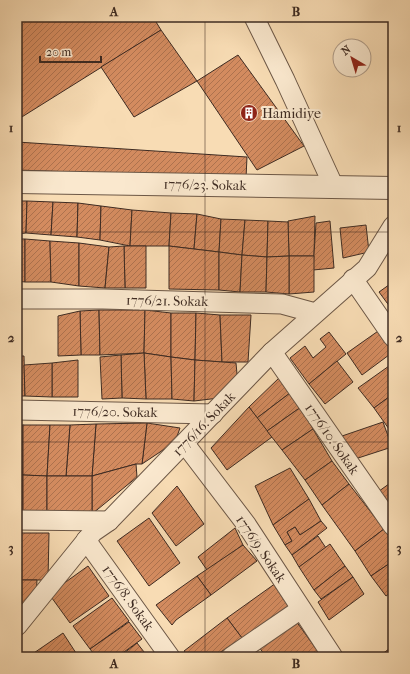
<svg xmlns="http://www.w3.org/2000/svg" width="410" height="674" font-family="'IM FELL French Canon',serif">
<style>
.building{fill:url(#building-hatch);stroke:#3e2b22}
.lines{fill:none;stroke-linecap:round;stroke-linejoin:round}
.minor-casing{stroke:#6c5746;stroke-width:21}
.tertiary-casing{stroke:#6c5746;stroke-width:24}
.minor{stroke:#fae8ce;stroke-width:19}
.tertiary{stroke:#fae8ce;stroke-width:22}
.grid{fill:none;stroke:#3e2b22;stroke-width:1;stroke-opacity:0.55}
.labels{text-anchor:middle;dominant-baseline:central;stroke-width:4;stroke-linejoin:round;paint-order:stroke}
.poi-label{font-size:14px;fill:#3e2b22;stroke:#fae8ce;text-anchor:start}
.street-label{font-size:14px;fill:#3e2b22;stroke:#fae8ce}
.neatline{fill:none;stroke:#3e2b22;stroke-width:1.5}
.grid-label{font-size:13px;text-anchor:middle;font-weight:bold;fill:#3e2b22}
</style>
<defs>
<pattern id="building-hatch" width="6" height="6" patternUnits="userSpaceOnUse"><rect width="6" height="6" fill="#d38b5f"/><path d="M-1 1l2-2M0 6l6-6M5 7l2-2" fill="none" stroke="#ad724e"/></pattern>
</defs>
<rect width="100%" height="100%" fill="#f8dcb4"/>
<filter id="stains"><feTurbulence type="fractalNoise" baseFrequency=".005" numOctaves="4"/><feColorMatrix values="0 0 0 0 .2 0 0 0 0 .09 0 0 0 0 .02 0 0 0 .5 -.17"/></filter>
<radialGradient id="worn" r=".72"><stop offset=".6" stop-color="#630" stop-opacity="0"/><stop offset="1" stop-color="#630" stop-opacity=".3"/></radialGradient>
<g class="building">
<path d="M17 17H153L161 30 17 120Z"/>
<path d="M161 30 197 81 134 117 101 67Z"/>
<path d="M238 55 304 146 257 170 197 81Z"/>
<path d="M17 142 247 157 246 178 17 170Z"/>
<path d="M17 201H27L26 233 17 234Z"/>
<path d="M27 201 53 202 51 235 26 233Z"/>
<path d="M53 202 78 203 77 237 51 235Z"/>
<path d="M78 203 101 206 100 240 77 237Z"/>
<path d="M101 206 132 210 130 246 100 240Z"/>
<path d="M132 210 171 213 169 246H130Z"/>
<path d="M171 213 197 214 194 249 169 246Z"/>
<path d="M197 214 221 219 219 252 194 249Z"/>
<path d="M315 216 314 256H289L288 221Z"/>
<path d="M221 219 245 220 242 255 219 252Z"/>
<path d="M245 220 268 221 267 257 242 255Z"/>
<path d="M268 221 288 222 289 256 267 257Z"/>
<path d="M330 221 334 268 313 270 316 223Z"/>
<path d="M366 225 369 252 343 258 340 228Z"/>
<path d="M17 239H25V282L17 281Z"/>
<path d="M25 239 50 241 51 282H25Z"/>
<path d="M50 241 79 243V286L51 282Z"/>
<path d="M79 243 109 247 105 288 79 286Z"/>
<path d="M124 246H146V288H125Z"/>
<path d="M124 246 125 288H105L109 247Z"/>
<path d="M169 246 219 252V290L169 289Z"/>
<path d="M219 252 242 255 240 292 219 290Z"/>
<path d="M242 255 267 257 266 292H240Z"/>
<path d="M289 256H314V292L289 294Z"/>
<path d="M289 256V294L266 292 267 257Z"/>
<path d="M393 282V311L379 292Z"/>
<path d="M99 310 100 355H81L80 311Z"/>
<path d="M99 310H145L144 353 100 355Z"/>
<path d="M145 310 171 313V357L144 353Z"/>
<path d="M80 311 81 355 58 356V316Z"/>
<path d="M171 313H196L195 360 171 357Z"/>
<path d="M196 313 220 315 222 362 195 360Z"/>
<path d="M220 315H251L248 362H222Z"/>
<path d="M381 329 393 347V352L362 375 347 353Z"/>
<path d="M329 332 346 354 309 384 290 358 305 346 313 358 326 347 320 339Z"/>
<path d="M144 353 171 357 172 399H146Z"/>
<path d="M144 353 146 399 122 398 121 355Z"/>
<path d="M121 355 122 398 102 399 100 357Z"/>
<path d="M17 356H24L25 396H17Z"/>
<path d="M171 357 195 360 194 401 172 399Z"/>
<path d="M78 360V397H52V363Z"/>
<path d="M195 360 236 363 237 374 219 398 194 401Z"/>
<path d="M337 361 353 382 325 404 309 384Z"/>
<path d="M52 363V397L25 396 24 365Z"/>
<path d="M389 366 393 372V394L374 408 358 388Z"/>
<path d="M280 377 290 393 257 418 249 407Z"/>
<path d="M290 393 301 407 267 431 257 418Z"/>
<path d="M393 394V426L389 429 374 408Z"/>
<path d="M249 407 272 437 227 470 211 448Z"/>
<path d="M301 407 313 429 282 450 267 431Z"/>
<path d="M383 422 392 447 352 460 342 436Z"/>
<path d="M147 423 180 428 175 442 142 464Z"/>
<path d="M147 423 142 464H136L92 476 96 424Z"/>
<path d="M96 424 92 476H66L70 425Z"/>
<rect x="17" y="425" width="6" height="50"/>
<path d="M23 425H50L47 476 23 475Z"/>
<path d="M50 425H70L66 476H47Z"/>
<path d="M313 429 332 461 305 480 282 450Z"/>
<path d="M332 461 349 484 322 505 305 480Z"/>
<path d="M136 464 137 477 92 514V476Z"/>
<path d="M290 468 309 499 273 525 255 486Z"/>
<rect x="17" y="475" width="6" height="39"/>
<path d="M23 475 47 476V514H23Z"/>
<rect x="47" y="476" width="45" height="38"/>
<path d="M393 481V517L375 494Z"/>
<path d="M349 484 384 529 355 551 322 505Z"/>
<path d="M177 486 204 524 176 546 152 513Z"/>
<path d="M309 499 321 521 300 535 295 527 287 532 292 541 285 545 273 525Z"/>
<path d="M149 518 180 563 149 586 117 541Z"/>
<path d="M321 521 327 528 292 555 285 545 292 541 287 532 295 527 300 535Z"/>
<path d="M235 528 243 545 207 570 198 557Z"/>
<path d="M384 529 393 541V561L371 576 355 551Z"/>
<path d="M17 533H49L48 580H17Z"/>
<path d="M318 536 326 548 299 567 292 555Z"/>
<path d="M330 544 345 566 314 590 299 567Z"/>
<path d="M243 545 257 561 211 595 197 576Z"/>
<path d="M393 561V591L386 596 371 576Z"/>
<path d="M88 566 109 596 70 623 49 594Z"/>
<path d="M345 566 353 577 321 599 314 590Z"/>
<path d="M197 576 211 595 176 620 172 625 156 605Z"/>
<path d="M353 577 364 594 329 620 318 602Z"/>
<path d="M17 580H37L36 599 17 620Z"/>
<path d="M276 583 290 605 242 638 227 618Z"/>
<path d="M112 598 129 621 90 649 73 626Z"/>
<path d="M227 618 242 638 213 657H189L184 651Z"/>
<path d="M296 621 322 657H266L259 647Z"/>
<path d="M129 622 142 639 117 657H96L90 649Z"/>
<path d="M63 633 76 653 70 657H28Z"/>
<path d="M137 643 148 657H119Z"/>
<path d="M393 646V657H378Z"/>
<path d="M78 653 81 657H72Z"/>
</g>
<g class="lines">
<g class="minor-casing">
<g id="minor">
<path d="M254 17 285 80 334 187"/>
<path d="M353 279 393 337"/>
<path d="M17 299H103L282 304 315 313"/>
<path d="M272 352 393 526"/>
<path d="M17 410 213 414"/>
<path d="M185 444 246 524 333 657"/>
<path d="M17 520 109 521"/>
<path d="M86 540 170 657"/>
<path d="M17 626 93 532 109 521 272 352 367 268 393 226"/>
<path d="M231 657 301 609"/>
</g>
</g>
<g class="tertiary-casing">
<path id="tertiary" d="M17 182 393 188"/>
</g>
<use href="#minor" class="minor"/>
<use href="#tertiary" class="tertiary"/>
</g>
<path class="grid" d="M205 17V657M17 232H393M17 442H393"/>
<defs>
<g id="building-disc" transform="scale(0.9)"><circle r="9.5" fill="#8f2418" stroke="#fae8ce"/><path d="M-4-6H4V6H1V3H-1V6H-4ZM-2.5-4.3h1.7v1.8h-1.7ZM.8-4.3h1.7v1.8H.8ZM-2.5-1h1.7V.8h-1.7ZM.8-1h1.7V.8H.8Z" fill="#fff"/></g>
</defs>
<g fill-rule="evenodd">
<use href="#building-disc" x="249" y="113"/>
</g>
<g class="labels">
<g class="poi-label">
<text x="262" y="113">Hamidiye</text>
</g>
<g class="street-label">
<text transform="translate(205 185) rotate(1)">1776/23. Sokak</text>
<text transform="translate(167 301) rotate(1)">1776/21. Sokak</text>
<text transform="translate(115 412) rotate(1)">1776/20. Sokak</text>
<text transform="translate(204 424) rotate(-46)">1776/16. Sokak</text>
<text transform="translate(332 439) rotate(55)">1776/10. Sokak</text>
<text transform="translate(261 549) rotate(56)">1776/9. Sokak</text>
<text transform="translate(128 598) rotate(54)">1776/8. Sokak</text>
</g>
</g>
<rect width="410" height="674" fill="none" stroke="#f8dcb4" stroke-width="44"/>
<g transform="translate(352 58) rotate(322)"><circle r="19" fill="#fae8ce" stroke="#af9c89"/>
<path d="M0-3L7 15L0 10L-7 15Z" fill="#8f2418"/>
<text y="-6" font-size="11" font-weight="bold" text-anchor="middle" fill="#3e2b22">N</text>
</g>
<path d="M40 56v6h61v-6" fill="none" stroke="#3e2b22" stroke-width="2"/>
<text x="46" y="56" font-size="12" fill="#3e2b22" stroke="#fae8ce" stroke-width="3" paint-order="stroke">20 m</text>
<rect x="22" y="22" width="366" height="630" class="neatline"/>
<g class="grid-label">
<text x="114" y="16">A</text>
<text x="296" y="16">B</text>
<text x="11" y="132">1</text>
<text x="399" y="132">1</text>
<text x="11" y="342">2</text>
<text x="399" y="342">2</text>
<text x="11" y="552">3</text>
<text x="399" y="552">3</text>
<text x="114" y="668">A</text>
<text x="296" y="668">B</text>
</g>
<rect width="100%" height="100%" filter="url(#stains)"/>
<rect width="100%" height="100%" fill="url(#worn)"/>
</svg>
